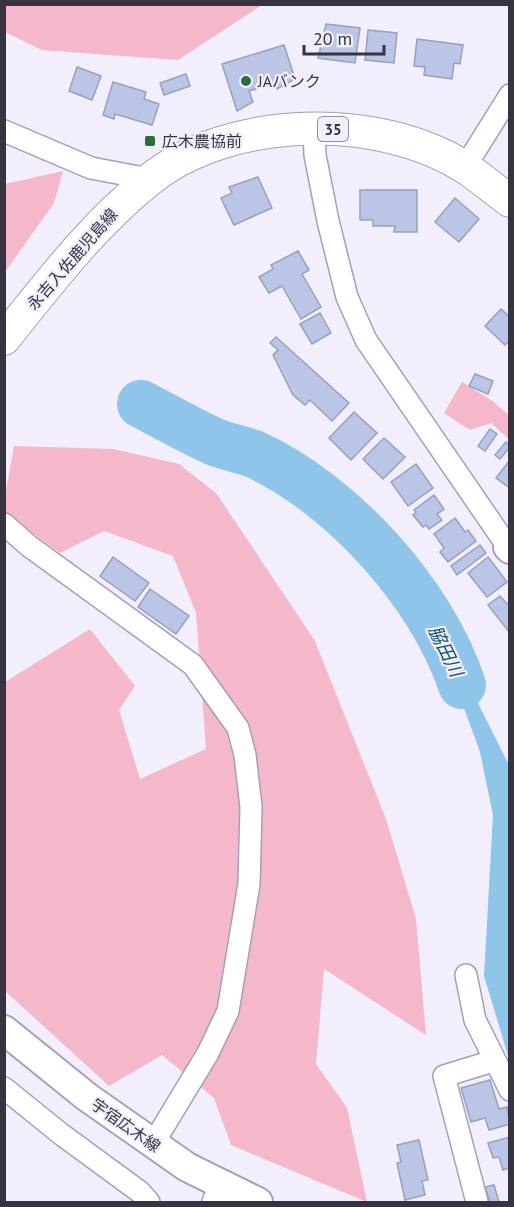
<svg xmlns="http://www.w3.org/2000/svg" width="514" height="1207" font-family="'PT Sans','Noto Sans JP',sans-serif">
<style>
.green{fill:#f5b7ca}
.water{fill:#90c5ea}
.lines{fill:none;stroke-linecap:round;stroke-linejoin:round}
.river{stroke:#90c5ea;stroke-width:48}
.building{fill:#bbc6e6;stroke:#96a0bf;stroke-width:1.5}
.street-casing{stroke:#a79dbd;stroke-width:24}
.secondary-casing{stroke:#a79dbd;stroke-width:32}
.primary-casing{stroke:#a79dbd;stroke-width:34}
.street{stroke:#fff;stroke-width:21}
.secondary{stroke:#fff;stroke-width:28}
.primary{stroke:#fff;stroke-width:32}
.poi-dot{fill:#266f3c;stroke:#f2eefb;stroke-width:2}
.labels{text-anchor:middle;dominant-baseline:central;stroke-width:4.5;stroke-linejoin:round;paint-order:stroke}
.shield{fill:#f2eefb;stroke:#6f6b78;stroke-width:1.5}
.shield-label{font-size:15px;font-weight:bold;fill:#373340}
.poi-label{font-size:16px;fill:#373340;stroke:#f2eefb;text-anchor:start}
.street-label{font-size:16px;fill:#373340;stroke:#f2eefb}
.water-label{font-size:18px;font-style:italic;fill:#104f73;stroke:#f2eefb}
</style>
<rect width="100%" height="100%" fill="#f2eefb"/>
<g class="green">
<path d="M4 5 5 4 262 5 178 60 42 50 5 32Z"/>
<path d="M63 171 54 203 5 272V184Z"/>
<path d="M462 382 491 400 509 415V439L491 423 470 430 444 413Z"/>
<path d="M14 446 113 449 179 464 216 493 315 641 386 819 416 919 426 1035 324 969 316 1064 347 1108 367 1202 231 1145 214 1098 162 1055 109 1086 5 991V682L90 629 135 686 119 710 140 779 206 749 196 613 173 556 104 531 60 553 5 513V496Z"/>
</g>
<path class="water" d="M422 592 509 765V1059L484 976 493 815 480 752Z"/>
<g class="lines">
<path class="river" d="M141 404C166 417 190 431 215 442 227 447 241 449 254 454 342 494 432 594 462 685"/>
</g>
<g class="building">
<path d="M326 24 360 28 355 63 318 58Z"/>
<path d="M368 30 397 33 394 63 365 60Z"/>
<path d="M417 39 463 45 460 64 454 63 452 79 424 75 425 67 414 66Z"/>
<path d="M284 45 295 79 277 89 275 83 249 91 253 102 237 111 222 64Z"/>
<path d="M77 67 101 76 92 100 69 91Z"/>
<path d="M186 74 190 86 164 95 160 83Z"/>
<path d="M113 82 146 92 144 99 159 104 152 125 115 114 114 119 103 115Z"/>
<path d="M258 177 272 208 234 225 221 198 232 193 229 187Z"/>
<path d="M360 190H417V232H394L395 226H373V220H360Z"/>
<path d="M455 198 479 219 459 242 435 222Z"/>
<path d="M298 251 309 270 302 274 321 307 301 319 282 286 269 293 259 277 273 269 271 265Z"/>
<path d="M501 309 510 317V340L505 345 485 326Z"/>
<path d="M320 313 331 333 312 344 300 324Z"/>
<path d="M276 337 349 403 332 421 310 400 305 405 293 395 273 355 278 350 270 343Z"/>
<path d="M475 374 493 381 488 394 469 386Z"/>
<path d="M354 412 377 433 351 460 329 438Z"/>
<path d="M490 429 497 434 485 451 478 446Z"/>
<path d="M384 438 405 457 383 479 363 459Z"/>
<path d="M506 442 510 447 500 459 495 455Z"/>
<path d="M510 460V488L496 478Z"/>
<path d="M416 464 433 488 408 506 391 482Z"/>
<path d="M434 495 444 509 437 514 442 520 429 529 426 525 423 527 413 515 416 512 414 510Z"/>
<path d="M455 518 465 532 468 530 476 541 448 562 440 552 444 548 434 534Z"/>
<path d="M480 545 486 553 457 575 451 566Z"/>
<path d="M113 557 149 583 135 601 100 576Z"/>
<path d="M488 557 507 582 487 597 468 573Z"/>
<path d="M150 589 189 616 176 634 138 607Z"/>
<path d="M500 596 507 604 510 602V633L488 605Z"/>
<path d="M490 1080 499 1109 507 1107 510 1124 489 1130 485 1118 471 1122 461 1088Z"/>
<path d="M510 1137V1168L503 1170 499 1157 493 1158 488 1143Z"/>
<path d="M419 1140 428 1180 422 1181 425 1195 405 1200 397 1163 401 1162 397 1145Z"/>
<path d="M494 1185 499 1202H490L485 1187Z"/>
</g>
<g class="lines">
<g class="street-casing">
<g id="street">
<path d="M314 128 315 155 328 221 347 297 366 340 508 547"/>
<path d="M4 131 91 168 149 179"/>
<path d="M465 167 510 95"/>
<path d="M4 524 29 546 193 665 238 728 245 755 251 807 249 884 228 1011 208 1053 153 1144"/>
<path d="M466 975 475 1020 510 1090"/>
<path d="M4 1088 61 1134 140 1192 149 1202"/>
<path d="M213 1202 220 1184"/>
<path d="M477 1202 444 1076 493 1061"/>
</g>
</g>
<g class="secondary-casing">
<g id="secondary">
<path d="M508 547 510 549"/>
<path d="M4 1030 87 1097 187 1167 258 1202"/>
</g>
</g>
<g class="primary-casing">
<path id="primary" d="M4 339C49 283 92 226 148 181 228 115 379 112 466 168 481 178 495 190 510 201"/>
</g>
<use href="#street" class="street"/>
<use href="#secondary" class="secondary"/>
<use href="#primary" class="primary"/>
</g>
<g class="poi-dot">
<circle cx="246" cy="81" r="6"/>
<rect x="144" y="135" width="12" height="12" rx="3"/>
</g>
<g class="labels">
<rect class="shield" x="318" y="117" width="30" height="24" rx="4.5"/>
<g class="shield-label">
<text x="333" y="129">35</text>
</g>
<g class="poi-label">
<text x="258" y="81">JAバンク</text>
<text x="162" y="141">広木農協前</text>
</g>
<g class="street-label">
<text transform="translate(72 259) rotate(-49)">永吉入佐鹿児島線</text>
<text transform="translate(126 1125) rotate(35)">宇宿広木線</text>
</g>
<g class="water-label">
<text transform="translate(446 651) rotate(64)">脇田川</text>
</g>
</g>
<rect width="514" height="1207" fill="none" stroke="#373340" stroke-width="12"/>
<path d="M304 45v9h80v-9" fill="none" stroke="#373340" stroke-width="3"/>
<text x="313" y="45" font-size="18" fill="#373340" stroke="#f2eefb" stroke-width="4.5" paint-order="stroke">20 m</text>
</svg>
